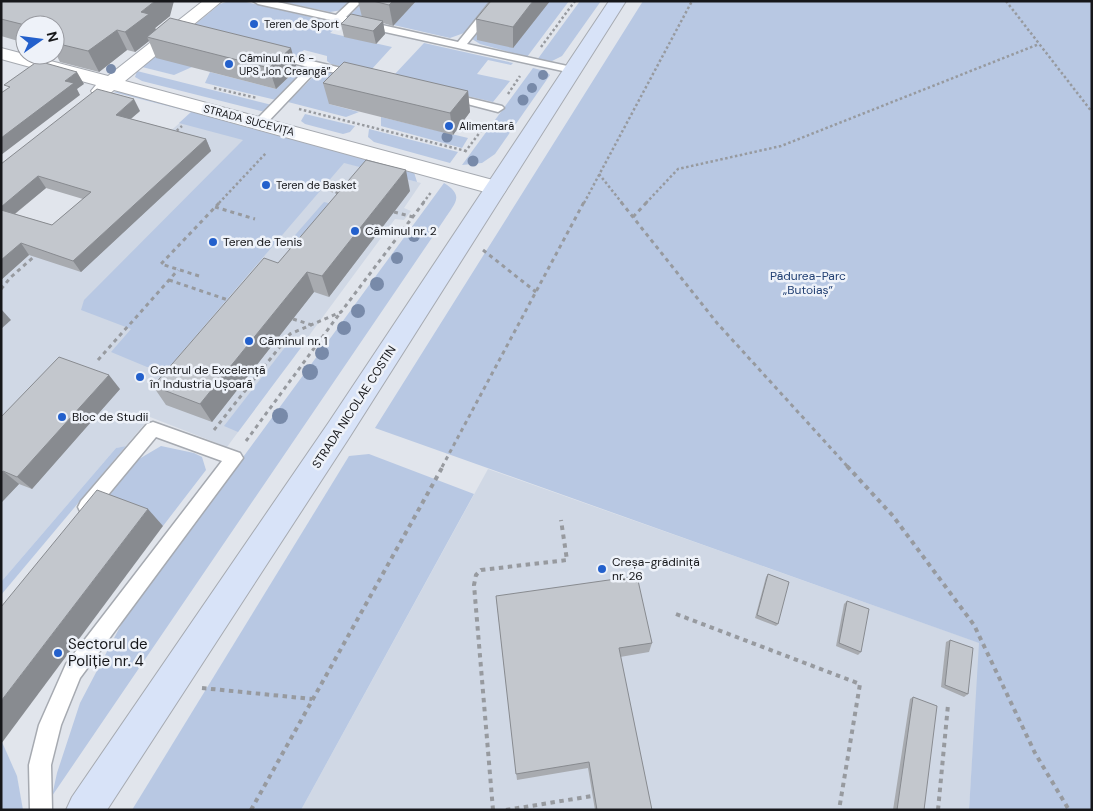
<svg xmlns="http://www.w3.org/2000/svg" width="1093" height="811" font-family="'DM Sans',sans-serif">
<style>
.built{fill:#d0d8e5}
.green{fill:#b8c8e3}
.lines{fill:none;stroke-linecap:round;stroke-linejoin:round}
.service-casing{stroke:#a6aab1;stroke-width:3}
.minor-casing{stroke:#a6aab1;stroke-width:2}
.secondary-casing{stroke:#a6aab1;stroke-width:2}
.path-far2{stroke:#979a9f;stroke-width:2.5;stroke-dasharray:2.5 2.5;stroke-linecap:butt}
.path-far1{stroke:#979a9f;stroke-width:3;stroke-dasharray:4 4;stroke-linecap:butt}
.path{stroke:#979a9f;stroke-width:4;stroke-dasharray:4.5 4.5;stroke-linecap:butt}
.service{fill:#fff;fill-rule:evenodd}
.minor{fill:#fff;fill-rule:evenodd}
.secondary{fill:#d8e3f8;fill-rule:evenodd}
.tree{fill:#788aa9}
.wall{fill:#a8abb0;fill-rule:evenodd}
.shaded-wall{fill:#888b90}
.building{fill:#c3c7cd;stroke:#888b90}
.poi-dot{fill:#2360cc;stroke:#eef2f9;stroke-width:2}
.labels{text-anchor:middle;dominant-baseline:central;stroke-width:5;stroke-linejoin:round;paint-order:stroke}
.far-poi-label{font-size:11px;fill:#16171a;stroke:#eef2f9;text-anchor:start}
.far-street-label{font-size:11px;fill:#16171a;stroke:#eef2f9}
.poi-label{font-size:12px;fill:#16171a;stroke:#eef2f9;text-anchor:start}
.park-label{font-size:12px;fill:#224073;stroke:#eef2f9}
.street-label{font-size:12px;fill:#16171a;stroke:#eef2f9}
.near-poi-label{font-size:15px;fill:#16171a;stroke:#eef2f9;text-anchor:start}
</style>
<rect width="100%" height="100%" fill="#e1e5ec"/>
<g class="built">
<path d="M183 120 421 183 404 208 411 211 404 220 395 219 227 447 150 417 126 446 116 448 1 582V280Z"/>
<path d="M488 469 980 643 969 810H301Z"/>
</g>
<g class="green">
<path d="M229 1H242L340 24 330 33 392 47 371 70 394 75 424 43 513 63 511 65 488 60 477 74 510 81 493 102 331 64 327 61V56L304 50 295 58 192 27 220 4Z"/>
<path d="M278 1H354L342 10 330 12Z"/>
<path d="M416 1H491L464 33 450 38 350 15 361 4Z"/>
<path d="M550 1H569L527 57 480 44 472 39 476 32Z"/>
<path d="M580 1H601L562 56 552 61 537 60Z"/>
<path d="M643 1H1092V810H969L979 643 375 428Z"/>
<path d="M169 42 192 67 174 75 138 66Z"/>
<path d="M533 68 545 71 550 75 495 154 482 163 462 165Z"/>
<path d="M297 69 305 71 276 100 205 83 210 72 276 89Z"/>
<path d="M320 70 354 78 329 104 359 112 346 117 288 102Z"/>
<path d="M137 71 272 105 265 112 142 81 135 77Z"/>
<path d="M123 91 413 169 417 182 344 163 169 367H147L111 352 131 329 81 310 84 300 243 140 179 123 191 112 113 92Z"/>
<path d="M305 114 355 126 350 132 343 134 305 124 301 121Z"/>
<path d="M381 117 468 138 462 148 381 126Z"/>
<path d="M369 129 458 152 450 163 374 142 368 137Z"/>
<path d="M444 183C465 196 455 203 444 220L52 796 57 773 80 703 123 621Z"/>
<path d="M324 202 349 208 315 249 289 242Z"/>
<path d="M293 337H309L238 432 224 426Z"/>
<path d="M126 446 1 595V582L116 448Z"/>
<path d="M161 446 194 453 202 457 206 470 163 526 115 506 64 549 139 459Z"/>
<path d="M369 454 474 494 301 810H132L349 456Z"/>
<path d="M2 742 17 776 23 810H1Z"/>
</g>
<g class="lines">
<g class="service-casing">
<g id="service">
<path d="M253 1H273L336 15 351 1H362L346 17 458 42 491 1H502L467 44 572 67 578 70 572 73 258 4Z"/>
<path d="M273 52 363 73 365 75 359 78 318 69 264 126H256L254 123 256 120 308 67 269 57 268 55 269 53Z"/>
<path d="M448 93 502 106 504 108 498 112 444 98 442 96Z"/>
<path d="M153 422 240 453 243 458 80 678 61 725 51 765 52 810H30L29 765 39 725 66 664 222 461 156 437 93 513 87 515 81 513 78 507 81 501 147 424Z"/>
</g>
</g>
<g class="minor-casing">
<path id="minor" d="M203 1H222L125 81 504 183 507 188 504 193 496 195 114 90C107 96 103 97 94 95L91 91 96 85 1 59V48L108 76Z"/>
</g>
<g class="secondary-casing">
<path id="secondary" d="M609 1H626L349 438 107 810H66L72 797 329 422Z"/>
</g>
<g class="path-far2">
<path d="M1006 1 1092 112"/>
<path d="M541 47 575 1"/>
<path d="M214 88 257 98"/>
<path d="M508 94 520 76"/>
<path d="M299 109 466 151"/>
<path d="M173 134 182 126"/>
<path d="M465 152 487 123"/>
<path d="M599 174 622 203"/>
<path d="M326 189 341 194"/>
<path d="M219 203 266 153"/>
<path d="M423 203 432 191"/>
<path d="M584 203 692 1"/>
<path d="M646 203 678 169 781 146 1039 44"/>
</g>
<g class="path-far1">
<path d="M621 202 717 323 848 467"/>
<path d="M215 207 255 219"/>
<path d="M394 212 413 217"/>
<path d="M633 217 647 202"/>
<path d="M279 245 294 249"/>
<path d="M483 250 536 292"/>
<path d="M199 276 161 264 220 202"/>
<path d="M169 280 231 301"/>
<path d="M1 289 11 277 37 254"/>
<path d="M293 319 312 325"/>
<path d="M98 360 178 270"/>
<path d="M214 430 290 334 341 312 424 202"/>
<path d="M246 441 340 313"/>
<path d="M442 467 584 202"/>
</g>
<g class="path">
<path d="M847 466 893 516 974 625 1035 753 1069 810"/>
<path d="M676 614 860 684 839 810"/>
<path d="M202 688 312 699"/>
<path d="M251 810 443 466"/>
<path d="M493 810 474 585 476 575 481 570 567 560 561 520"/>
<path d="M506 810 592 796"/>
<path d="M938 810 948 705"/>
</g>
<use href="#service" class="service"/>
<use href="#minor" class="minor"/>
<use href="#secondary" class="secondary"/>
</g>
<g class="tree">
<circle cx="111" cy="69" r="5"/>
<circle cx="543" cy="75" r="5"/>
<circle cx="532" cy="88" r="5"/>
<circle cx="523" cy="100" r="5.5"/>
<circle cx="447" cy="137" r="5.5"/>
<circle cx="473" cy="161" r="5.5"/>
<circle cx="414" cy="236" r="6"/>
<circle cx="397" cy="258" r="6"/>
<circle cx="377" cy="284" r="7"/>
<circle cx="358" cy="311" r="7"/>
<circle cx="344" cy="328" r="7"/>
<circle cx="322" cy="353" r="7"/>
<circle cx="310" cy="372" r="8"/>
<circle cx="280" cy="416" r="8"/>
</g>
<g class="wall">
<path d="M1 1 170 16 155 28 156 29 297 69 276 89 156 58 149 41 135 52 127 50 99 72 60 62 55 52V25H25V43L1 36Z"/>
<path d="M358 1H416L393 26 383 23 385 34 376 44 344 37 341 24 362 17Z"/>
<path d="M550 1 513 48 477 40 476 19Z"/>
<path d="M323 83 468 91 470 112 453 135 329 104Z"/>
<path d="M140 111 131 119 206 139 211 151 81 272 29 255 1 280V164ZM46 188 83 199 52 225 15 214Z"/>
<path d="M410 191 329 297 314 292 212 422 166 405 153 386 278 263Z"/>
<path d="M120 389 32 489 19 484 1 503V417Z"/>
<path d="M768 574 778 624 776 626 755 618 766 577Z"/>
<path d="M496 596 652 643 649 652 620 657 652 810H595L588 768 517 780Z"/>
<path d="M847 601 861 652 858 655 836 646 844 604Z"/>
<path d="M950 640 968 694 964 697 941 687 946 642Z"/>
<path d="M913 697 924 810H893L910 699Z"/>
</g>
<g class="shaded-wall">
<path d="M155 1H174L170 16 155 28 158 34 147 37 149 41 135 52 125 32 141 12Z"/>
<path d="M393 1H416L393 26 389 5Z"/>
<path d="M533 1H550L513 48V27Z"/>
<path d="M383 21 385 34 376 44 373 31Z"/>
<path d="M117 30 127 50 99 72 88 51Z"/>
<path d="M291 48 297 69 276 89 269 68Z"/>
<path d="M77 72 84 84 77 89 80 95 1 155V138L65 81Z"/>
<path d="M468 91 470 112 453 135 450 113Z"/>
<path d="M134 99 140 111 122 126 116 115Z"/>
<path d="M206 139 211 151 81 272 73 261Z"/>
<path d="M406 170 410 191 329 297 322 276Z"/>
<path d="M38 176 46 188 7 220 1 212V207Z"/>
<path d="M21 243 29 255 1 280V260Z"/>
<path d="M307 272 314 292 212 422 200 404Z"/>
<path d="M1 309 11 320 1 329Z"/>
<path d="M109 375 120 389 32 489 17 477Z"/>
<path d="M3 471 19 484 1 503V473Z"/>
<path d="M148 509 163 526 1 744V701Z"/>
</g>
<g class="building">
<path d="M1 1H155L141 12 149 14 125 32 117 30 88 51 55 43V37L59 34 55 33V25H25L1 19Z"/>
<path d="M373 1H393L389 5Z"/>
<path d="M491 1H533L513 27 476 19Z"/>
<path d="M351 14 383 21 373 31 341 24Z"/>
<path d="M170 18 291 48 269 68 147 37Z"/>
<path d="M38 61 77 72 65 81 74 83 1 138V93L10 87 4 85Z"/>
<path d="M344 62 468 91 450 113 323 83Z"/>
<path d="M97 89 134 99 116 115 206 139 73 261 21 243 1 260V210L52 225 91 192 38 176 1 207V164Z"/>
<path d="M366 160 406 170 322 276 307 272 200 404 153 386 264 258 278 263Z"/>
<path d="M59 357 109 375 17 477 3 471 1 473V417Z"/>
<path d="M97 490 148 509 1 701V607Z"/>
<path d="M768 574 789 582 778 624 757 615Z"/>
<path d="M637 576 652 643 619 648 652 810H597L589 762 516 774 496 596Z"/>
<path d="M847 601 869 609 861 652 839 643Z"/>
<path d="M950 640 973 648 968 694 945 685Z"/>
<path d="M913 697 937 706 924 810H897Z"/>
</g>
<g class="poi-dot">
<circle cx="254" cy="24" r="5"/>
<circle cx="229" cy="64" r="5"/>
<circle cx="449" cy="126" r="5"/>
<circle cx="266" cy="185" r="5"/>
<circle cx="355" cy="231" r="5"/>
<circle cx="213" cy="242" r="5"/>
<circle cx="249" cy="341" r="5"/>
<circle cx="140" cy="377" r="5"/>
<circle cx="62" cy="417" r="5"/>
<circle cx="602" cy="569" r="5"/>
<circle cx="58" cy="653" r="5"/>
</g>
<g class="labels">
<g class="far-poi-label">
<text x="264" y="24">Teren de Sport</text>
<text x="239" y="58">Căminul nr. 6 -<tspan x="239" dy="13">UPS „Ion Creangă”</tspan></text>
<text x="459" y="126">Alimentară</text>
<text x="276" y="185">Teren de Basket</text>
</g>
<g class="far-street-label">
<text transform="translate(249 120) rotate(15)">STRADA SUCEVIȚA</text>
</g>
<g class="poi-label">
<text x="365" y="231">Căminul nr. 2</text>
<text x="223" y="242">Teren de Tenis</text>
<text x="259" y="341">Căminul nr. 1</text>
<text x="150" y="370">Centrul de Excelență<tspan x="150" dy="14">în Industria Ușoară</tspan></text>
<text x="72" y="417">Bloc de Studii</text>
<text x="612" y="562">Creșa-grădiniță<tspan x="612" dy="14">nr. 26</tspan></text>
</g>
<g class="park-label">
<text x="808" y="276">Pădurea-Parc<tspan x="808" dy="14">„Butoiaș”</tspan></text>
</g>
<g class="street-label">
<text transform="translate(354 407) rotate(-57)">STRADA NICOLAE COSTIN</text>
</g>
<g class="near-poi-label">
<text x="68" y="644">Sectorul de<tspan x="68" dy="17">Poliție nr. 4</tspan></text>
</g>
</g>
<rect width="1093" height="811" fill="none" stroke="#16171a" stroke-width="5"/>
<g transform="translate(40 40) rotate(76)"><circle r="24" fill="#eef2f9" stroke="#989aa0"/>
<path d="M0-4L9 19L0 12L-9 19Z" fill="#2360cc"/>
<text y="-8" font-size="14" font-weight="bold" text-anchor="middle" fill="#16171a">N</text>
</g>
</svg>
